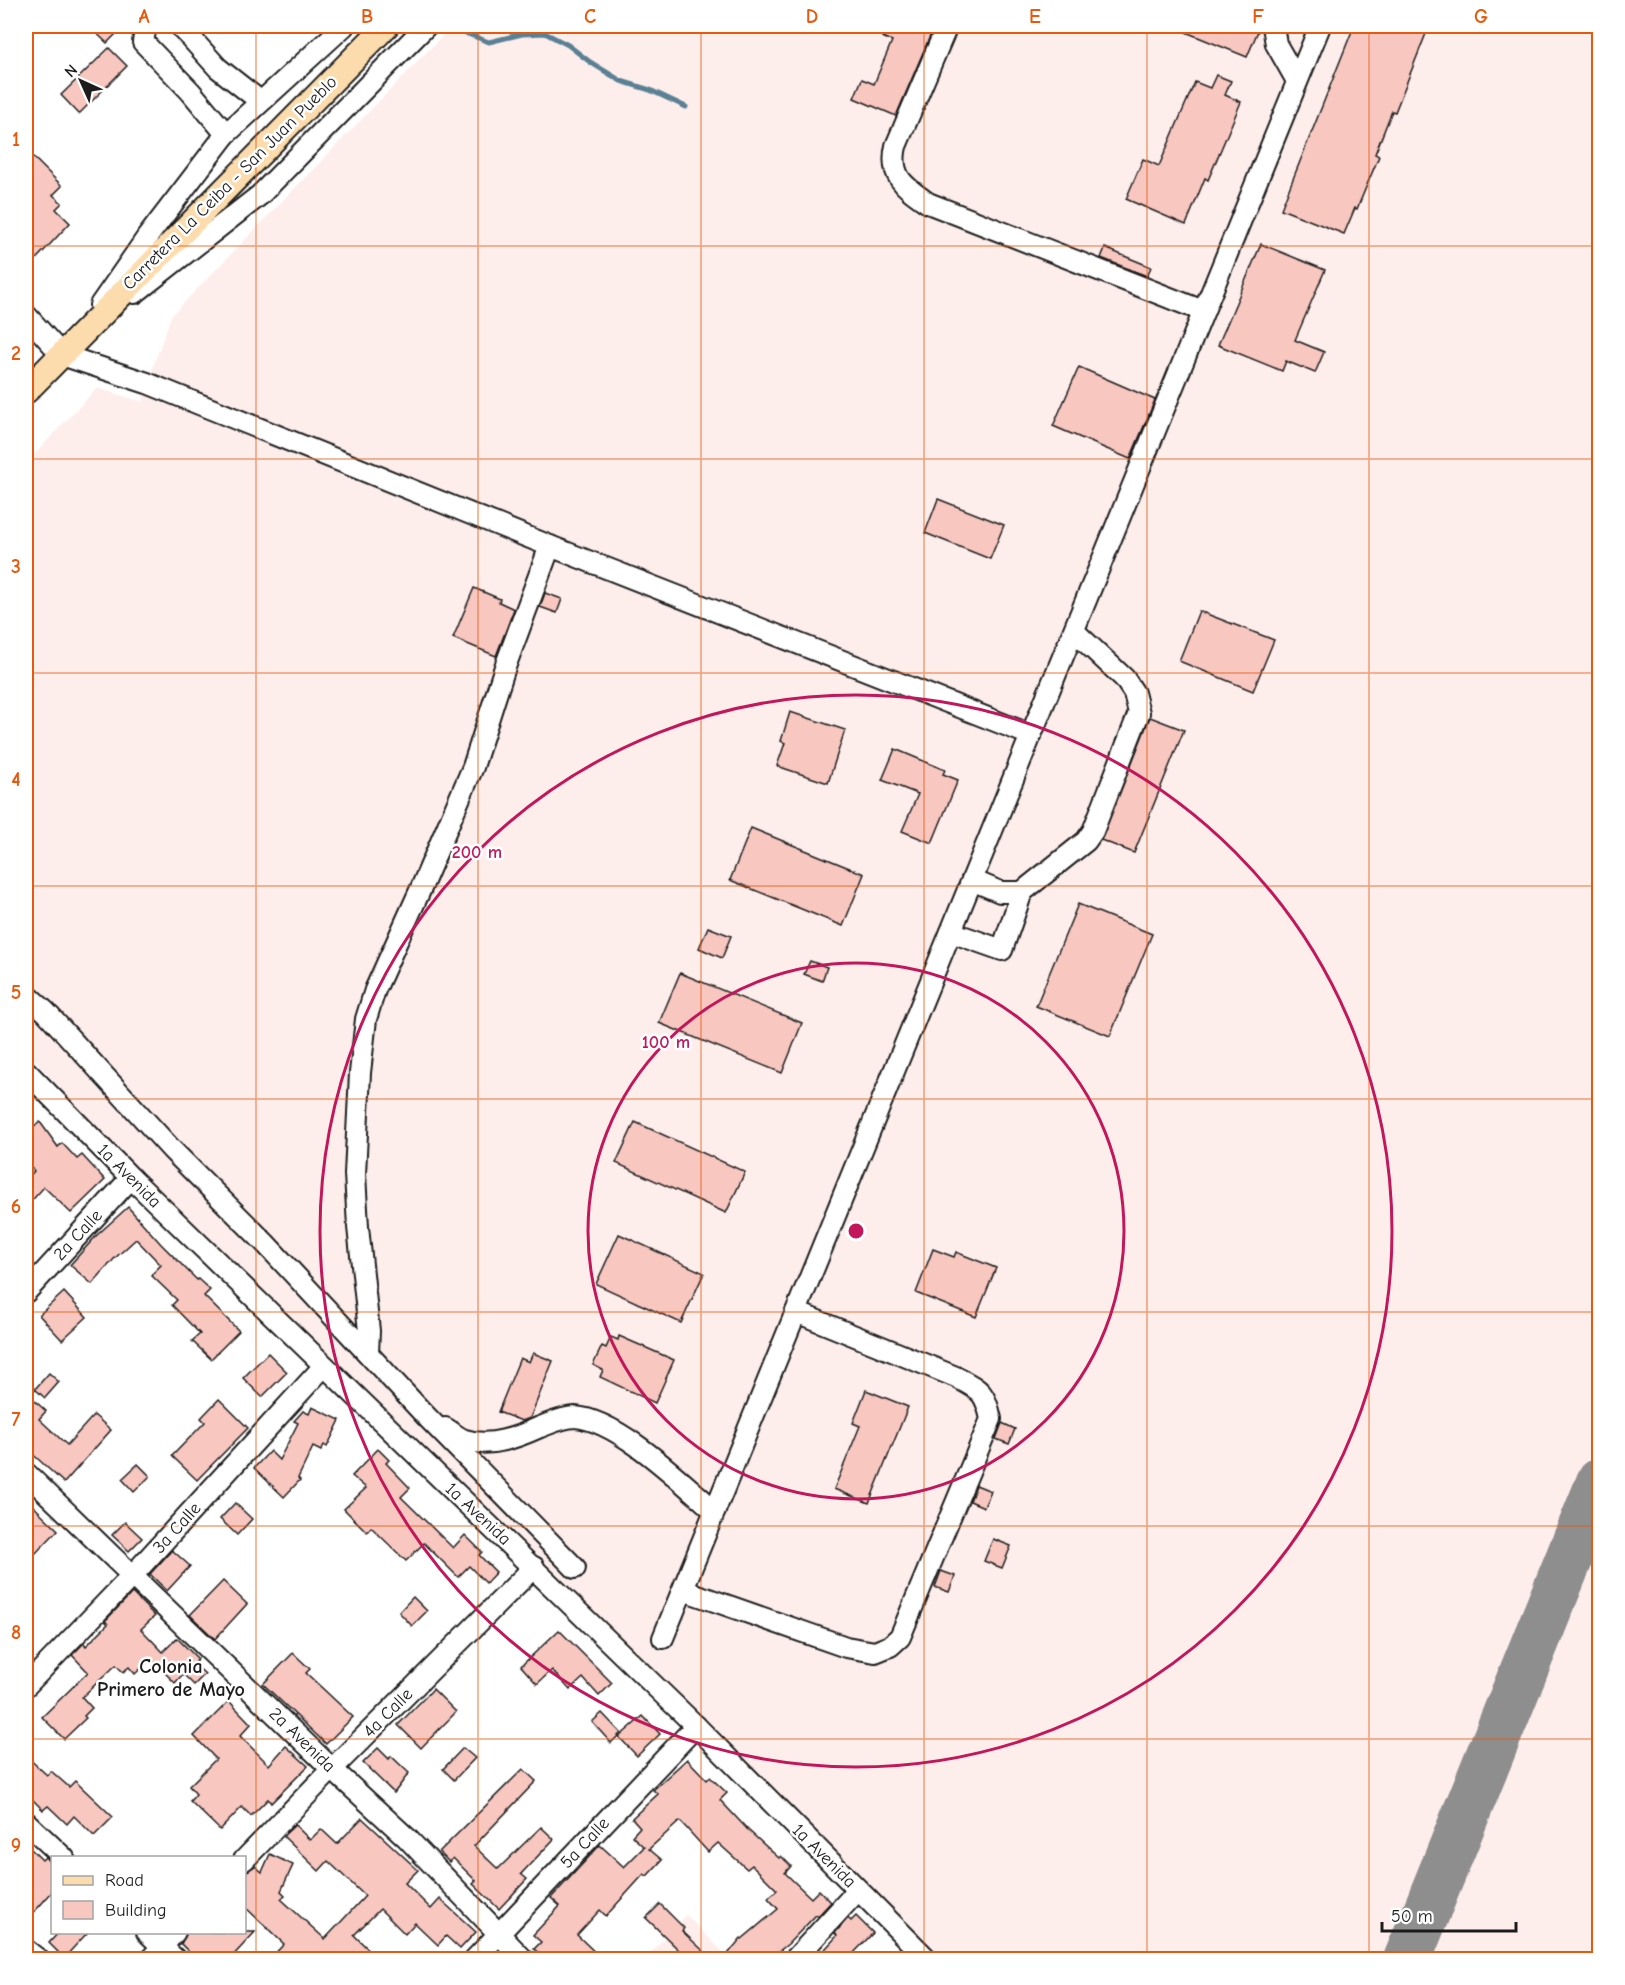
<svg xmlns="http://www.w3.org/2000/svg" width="1625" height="1985" font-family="'Comic Neue',sans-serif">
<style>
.built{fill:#fdeeec}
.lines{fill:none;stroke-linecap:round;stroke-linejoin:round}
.stream{stroke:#5a8094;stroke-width:5}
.taxiway{stroke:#8e8e8e;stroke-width:48}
.building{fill:#f8c7c0;stroke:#1c1c1c;stroke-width:1.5}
.minor-casing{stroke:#1c1c1c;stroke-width:24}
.major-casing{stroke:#1c1c1c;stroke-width:28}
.minor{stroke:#fff;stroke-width:20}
.major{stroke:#fcdcac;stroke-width:24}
.grid{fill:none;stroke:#e8590c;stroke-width:1.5;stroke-opacity:0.55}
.ring{fill:none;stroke:#c2185b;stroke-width:3}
.labels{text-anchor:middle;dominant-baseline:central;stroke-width:5;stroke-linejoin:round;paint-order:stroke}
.street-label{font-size:18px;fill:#1c1c1c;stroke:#fff}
.neighbourhood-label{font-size:20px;font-weight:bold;fill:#1c1c1c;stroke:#fff}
.centre{fill:#c2185b;stroke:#fff;stroke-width:3}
.ring-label{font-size:18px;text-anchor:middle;font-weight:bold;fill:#c2185b;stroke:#fff;stroke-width:5;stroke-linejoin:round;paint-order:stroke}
.neatline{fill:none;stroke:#e8590c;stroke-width:2}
.grid-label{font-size:20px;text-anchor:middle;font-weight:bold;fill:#e8590c}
</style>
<rect width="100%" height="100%" fill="#fff"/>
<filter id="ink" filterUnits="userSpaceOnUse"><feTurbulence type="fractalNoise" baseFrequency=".0167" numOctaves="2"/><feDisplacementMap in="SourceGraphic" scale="12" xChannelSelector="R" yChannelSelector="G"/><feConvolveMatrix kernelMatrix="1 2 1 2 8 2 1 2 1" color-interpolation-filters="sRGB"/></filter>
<g filter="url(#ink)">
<g class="built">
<path d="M452 26H1599V1959H939L548 1565 97 1129 26 1050V463L97 388 143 402 147 383 171 316Z"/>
<path d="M686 1915 730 1959 644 1960Z"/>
</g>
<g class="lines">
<path class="stream" d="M465 33 489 42 522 34 545 33 568 45 590 62 621 81 650 90 686 107"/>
<path class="taxiway" d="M1407 1960 1600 1482"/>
</g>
<g class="building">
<path d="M89 26H124L107 43Z"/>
<path d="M886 26H925L933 29 896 116 854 98 862 79 874 84 892 41 882 37Z"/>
<path d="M1171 26H1260L1247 57Z"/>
<path d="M1354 26H1429L1395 112 1392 111 1375 154 1379 156 1357 209 1355 208 1344 234 1281 209Z"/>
<path d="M109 48 127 66 79 114 61 95Z"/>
<path d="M1216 75 1231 81 1225 95 1241 102 1208 180 1205 178 1186 225 1126 199 1143 159 1159 166 1195 82 1210 88Z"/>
<path d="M33 157 62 186 53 195 62 203 56 209 70 223 26 270V165Z"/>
<path d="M1261 244 1325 270 1295 340 1324 352 1315 373 1286 361 1282 371 1218 345Z"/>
<path d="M1105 248 1151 267 1147 276 1101 258Z"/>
<path d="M1079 367 1155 400 1130 459 1053 426Z"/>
<path d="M938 499 1004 525 990 559 925 533Z"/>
<path d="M474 588 500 599 499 602 514 609 496 656 453 638Z"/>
<path d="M545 593 562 599 557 613 540 607Z"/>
<path d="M1199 611 1274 640 1253 691 1179 661Z"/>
<path d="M790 712 845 730 828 783 777 766 785 743 781 741Z"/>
<path d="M1150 717 1184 730 1134 853 1101 840Z"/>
<path d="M895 749 945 770 943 774 958 780 932 843 902 831 918 794 882 780Z"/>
<path d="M751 828 864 874 843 926 730 880Z"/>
<path d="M1078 904 1152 934 1110 1036 1036 1006Z"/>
<path d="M708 927 731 936 722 958 699 948Z"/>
<path d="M810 961 827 967 822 981 804 974Z"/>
<path d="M680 973 802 1023 782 1073 659 1023Z"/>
<path d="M40 1122 58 1147 62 1143 77 1159 82 1155 105 1180 71 1213 44 1187 26 1207V1180L34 1171 26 1162V1133Z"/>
<path d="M635 1122 745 1172 726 1213 616 1163Z"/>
<path d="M128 1207 161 1244 197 1280 198 1279 210 1290 204 1296 239 1331 211 1359 192 1341 200 1334 172 1305 177 1300 151 1275 161 1265 136 1239 114 1259 92 1284 70 1265 97 1235Z"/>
<path d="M619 1234 704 1273 681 1323 596 1284Z"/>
<path d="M933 1249 954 1257 956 1252 996 1268 976 1317 916 1293Z"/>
<path d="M64 1292 87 1317 62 1340 39 1315Z"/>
<path d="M619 1336 674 1360 655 1403 600 1377 603 1370 593 1365 602 1346 606 1348 611 1337 618 1340Z"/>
<path d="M268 1353 287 1372 262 1397 243 1378Z"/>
<path d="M533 1353 553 1361 530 1418 522 1421 498 1412 520 1358 529 1362Z"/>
<path d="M49 1373 59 1382 45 1398 35 1389Z"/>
<path d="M866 1390 908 1407 869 1503 834 1489 860 1426 853 1423Z"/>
<path d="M26 1393 46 1411 39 1419 67 1445 94 1415 111 1430 64 1483 26 1448Z"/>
<path d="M219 1399 248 1428 197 1480 172 1456 205 1422 201 1418Z"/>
<path d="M312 1407 340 1420 327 1447 324 1445 321 1451 313 1447 298 1478 300 1480 284 1497 254 1468 270 1451 279 1460 298 1423 294 1421 303 1411 309 1414Z"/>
<path d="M1002 1423 1015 1429 1009 1444 996 1439Z"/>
<path d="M378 1449 389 1460 386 1463 410 1488 401 1497 453 1548 465 1535 482 1552 479 1555 496 1572 486 1583 469 1566 458 1577 424 1543 406 1561 371 1527 367 1532 344 1509 366 1488 352 1476Z"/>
<path d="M138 1464 150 1476 134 1492 122 1479Z"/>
<path d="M976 1485 991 1491 984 1507 970 1501Z"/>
<path d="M26 1499 58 1530 33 1556 26 1548Z"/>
<path d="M235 1503 252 1519 237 1535 220 1519Z"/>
<path d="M125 1522 142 1538 129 1551 112 1535Z"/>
<path d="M993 1539 1011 1546 1002 1568 984 1561Z"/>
<path d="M172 1550 190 1566 167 1591 150 1574Z"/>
<path d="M941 1571 955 1576 949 1592 935 1587Z"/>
<path d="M223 1581 247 1604 215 1639 190 1615Z"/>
<path d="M132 1593 155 1616 141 1629 163 1652 177 1638 198 1659 194 1664 205 1674 194 1685 183 1674 175 1683 151 1659 135 1674 129 1667 123 1672 116 1665 82 1697 92 1708 84 1716 86 1718 64 1739 42 1717 88 1672 72 1655 84 1643 86 1646 108 1624 105 1621Z"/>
<path d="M413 1597 427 1611 412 1626 399 1612Z"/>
<path d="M559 1630 612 1683 599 1696 583 1678 570 1690 552 1670 537 1684 521 1666Z"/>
<path d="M293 1653 310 1669 306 1673 353 1717 326 1744 263 1684Z"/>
<path d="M433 1689 456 1712 421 1748 398 1725Z"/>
<path d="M229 1701 251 1724 240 1736 269 1765 286 1746 308 1766 271 1803 268 1799 251 1816 242 1807 220 1830 190 1801 196 1794 189 1786 216 1759 194 1736Z"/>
<path d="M602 1713 621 1733 611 1743 592 1722Z"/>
<path d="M643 1716 660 1734 637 1756 619 1737Z"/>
<path d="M378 1748 389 1759 391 1756 409 1773 394 1793 363 1763Z"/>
<path d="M463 1748 475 1758 454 1780 443 1769Z"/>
<path d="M26 1756 47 1775 51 1771 69 1787 75 1781 113 1817 94 1836 74 1816 67 1824 48 1806 43 1810 26 1793Z"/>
<path d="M687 1759 707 1780 710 1777 727 1793 720 1800 749 1831 779 1858 781 1856 791 1866 785 1873 811 1898 819 1890 831 1902 818 1916 816 1915 788 1944 769 1959H724L741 1938 742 1939 778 1909 768 1898 777 1890 752 1865 747 1869 718 1843 708 1852 680 1821 649 1849 662 1860 647 1876 644 1874 606 1916 600 1910 577 1935 602 1959H546L534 1949 541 1942 533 1935 560 1906 551 1898 600 1845 624 1867 644 1847 632 1836 640 1827 632 1818 658 1794 653 1790Z"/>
<path d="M523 1769 536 1781 474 1846 498 1869 541 1827 554 1839 521 1874 527 1879 499 1909 473 1884 476 1881 453 1858 449 1862 439 1852Z"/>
<path d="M362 1818 418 1870 405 1883 431 1909 440 1899 476 1932 460 1949 446 1936 438 1945 415 1923 405 1934 380 1909 354 1935 378 1959H270L284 1944 244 1906V1872L255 1866 262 1872 270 1854 293 1865 281 1891 285 1895 281 1899 325 1939 365 1896 328 1861 319 1871 283 1836 295 1825 310 1840 321 1829 337 1844Z"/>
<path d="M26 1844 42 1860 45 1857 52 1864V1892L26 1921Z"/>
<path d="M660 1904 684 1928 682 1931 712 1959H673L681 1952 646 1918Z"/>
<path d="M856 1916 873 1933 848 1959H816L837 1936 835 1933 848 1918 851 1921Z"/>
<path d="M59 1932H88L64 1958 49 1943Z"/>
<path d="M187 1932H255L230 1959H196L181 1944Z"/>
</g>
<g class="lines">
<g class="minor-casing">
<g id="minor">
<path d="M146 26 143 42 191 92 226 134"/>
<path d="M180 26 218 68 260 101"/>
<path d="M947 26 896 146C889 177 905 187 928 203L1203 311"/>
<path d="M1273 26 1276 44 1297 81"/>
<path d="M135 293 260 195 426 26"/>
<path d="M100 305 148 236 226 134 344 26"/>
<path d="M26 315 62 355 147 383 550 546 1031 735"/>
<path d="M972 880 1000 892H1022L1086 841 1093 831 1139 713 1134 693 1124 678 1074 631"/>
<path d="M951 932 1002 950 1022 892"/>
<path d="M26 994 46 1012 172 1150 265 1243 425 1415 575 1568"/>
<path d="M26 1071 131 1178 696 1726 928 1960"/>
<path d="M26 1292 131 1178"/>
<path d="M368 1353 369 1331 358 1227 355 1174 360 1073 366 1019 375 990 422 886 473 767 505 667 550 546"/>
<path d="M445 1428C451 1431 458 1438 465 1440 490 1448 518 1437 540 1427 551 1423 564 1417 575 1417 619 1420 682 1483 715 1511"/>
<path d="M26 1473 332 1769 407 1838 524 1960"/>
<path d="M683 1590 846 1647 875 1652 890 1646 900 1637 991 1419C985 1391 980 1390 956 1377L796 1312"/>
<path d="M663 1638 1320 26"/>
<path d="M26 1686 132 1576 324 1366"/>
<path d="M26 1822 64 1858"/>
<path d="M244 1860 332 1769 534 1567"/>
<path d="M147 1932 176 1960"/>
<path d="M26 1950 39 1960"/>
<path d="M150 1960 175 1932"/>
<path d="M474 1960 696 1726"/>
<path d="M794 1960 858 1890"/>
</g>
</g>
<g class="major-casing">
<path id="major" d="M26 391 386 26"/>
</g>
<use href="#minor" class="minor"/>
<use href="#major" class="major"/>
</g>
</g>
<path class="grid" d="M256 26V1960M478 26V1960M701 26V1960M924 26V1960M1147 26V1960M1369 26V1960M26 246H1600M26 459H1600M26 673H1600M26 886H1600M26 1099H1600M26 1312H1600M26 1526H1600M26 1739H1600"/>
<g class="ring">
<circle cx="856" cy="1231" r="268"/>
<circle cx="856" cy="1231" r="536"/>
</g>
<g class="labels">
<g class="street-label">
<text transform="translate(230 183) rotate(-45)">Carretera La Ceiba - San Juan Pueblo</text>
<text transform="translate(129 1176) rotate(45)">1a Avenida</text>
<text transform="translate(78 1235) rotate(-47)">2a Calle</text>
<text transform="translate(478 1514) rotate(43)">1a Avenida</text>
<text transform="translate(177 1528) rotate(-48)">3a Calle</text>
<text transform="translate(388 1713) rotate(-45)">4a Calle</text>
<text transform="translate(302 1740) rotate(44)">2a Avenida</text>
<text transform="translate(585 1843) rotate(-47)">5a Calle</text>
<text transform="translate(824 1856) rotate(45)">1a Avenida</text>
</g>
<g class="neighbourhood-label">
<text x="171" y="1666">Colonia<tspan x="171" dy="23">Primero de Mayo</tspan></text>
</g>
</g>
<circle cx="856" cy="1231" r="9" class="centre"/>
<g class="ring-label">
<text x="477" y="858">200 m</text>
<text x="666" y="1048">100 m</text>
</g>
<rect width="1625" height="1985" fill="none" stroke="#fff" stroke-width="66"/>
<rect x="51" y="1856" width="195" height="78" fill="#ffffff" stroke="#a4a4a4" stroke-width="1.5"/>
<rect x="63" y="1876" width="30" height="9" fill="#fcdcac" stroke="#a4a4a4" stroke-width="1.5"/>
<text x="105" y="1886" font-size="18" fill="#1c1c1c">Road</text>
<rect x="63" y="1901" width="30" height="18" fill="#f8c7c0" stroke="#a4a4a4" stroke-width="1.5"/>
<text x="105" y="1916" font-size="18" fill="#1c1c1c">Building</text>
<g transform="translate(81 81) rotate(315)" stroke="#ffffff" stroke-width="4.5" paint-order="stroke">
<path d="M0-4.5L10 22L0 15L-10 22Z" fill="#1c1c1c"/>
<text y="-9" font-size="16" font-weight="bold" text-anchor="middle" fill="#1c1c1c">N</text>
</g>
<path d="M1382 1922v9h134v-9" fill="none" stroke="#1c1c1c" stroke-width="3"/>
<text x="1391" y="1922" font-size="18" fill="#1c1c1c" stroke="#ffffff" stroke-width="4.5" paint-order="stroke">50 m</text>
<rect x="33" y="33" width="1559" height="1919" class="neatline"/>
<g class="grid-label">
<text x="144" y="23">A</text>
<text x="367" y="23">B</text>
<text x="590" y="23">C</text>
<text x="812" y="23">D</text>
<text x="1035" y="23">E</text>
<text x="1258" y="23">F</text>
<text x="1481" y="23">G</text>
<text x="16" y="146">1</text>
<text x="16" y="360">2</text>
<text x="16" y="573">3</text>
<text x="16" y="786">4</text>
<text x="16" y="999">5</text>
<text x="16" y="1213">6</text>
<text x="16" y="1426">7</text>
<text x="16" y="1639">8</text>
<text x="16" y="1852">9</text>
</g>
</svg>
